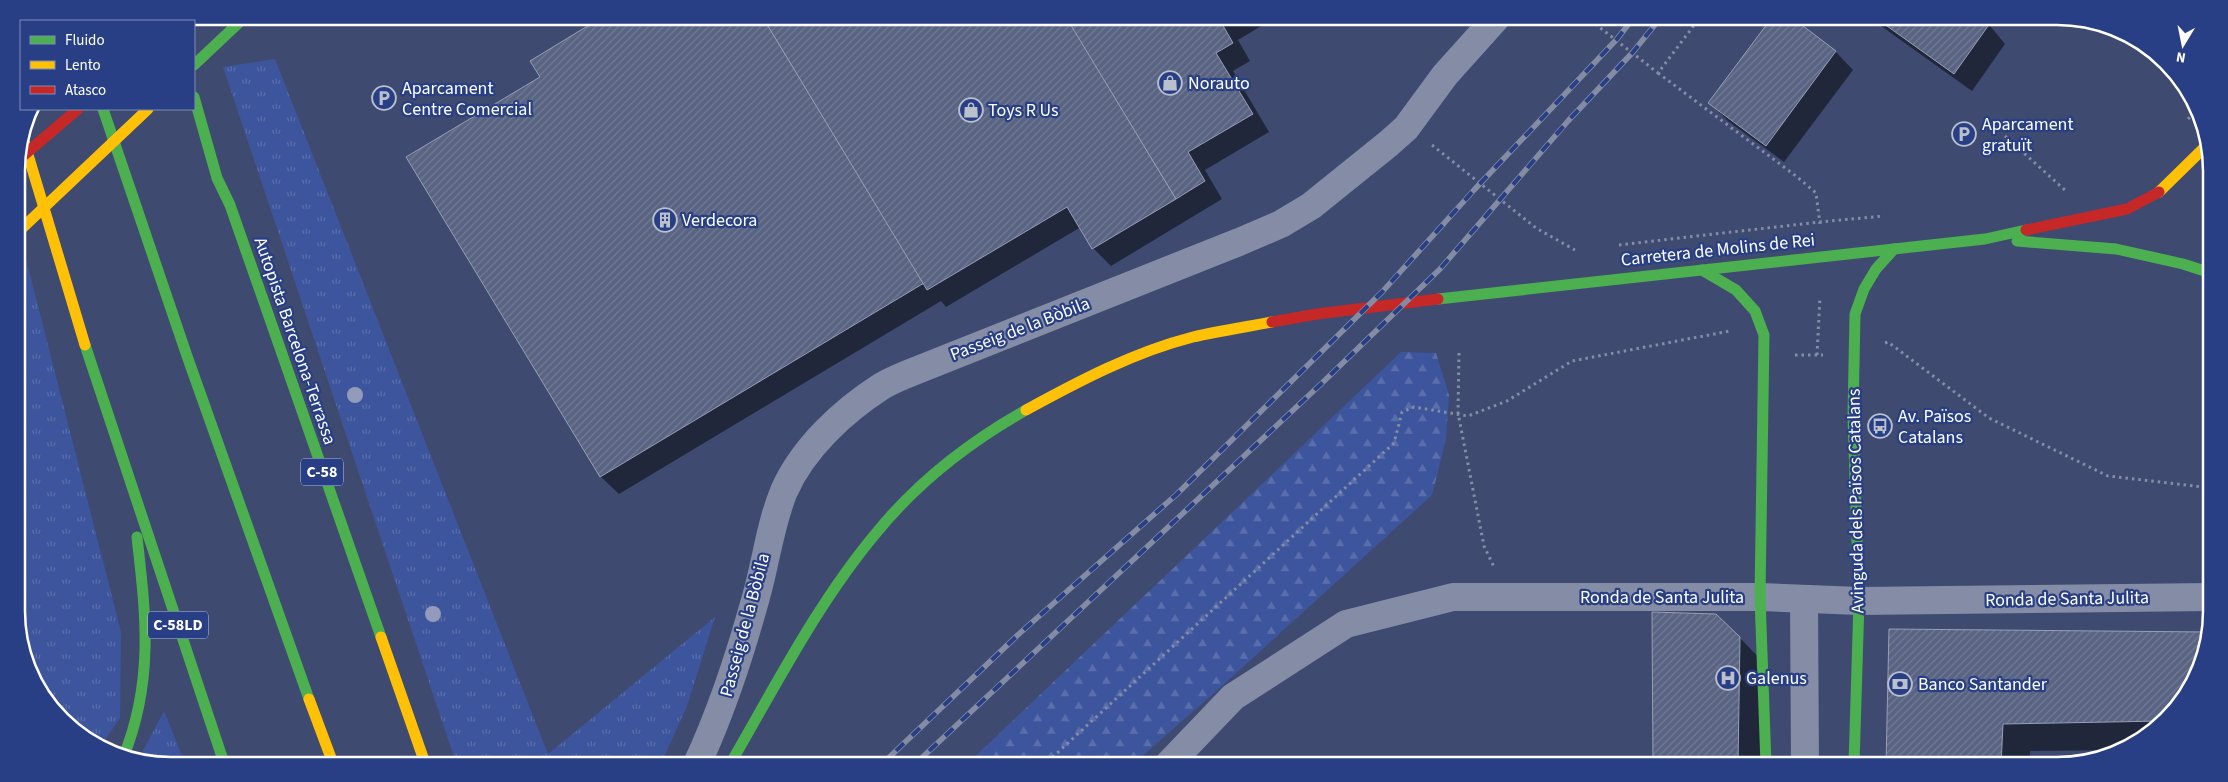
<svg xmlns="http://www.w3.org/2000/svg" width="2228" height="782" font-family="'Source Sans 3',sans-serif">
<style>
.grass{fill:url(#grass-tufts)}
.forest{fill:url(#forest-firs)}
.shadow{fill:#0007}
.building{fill:url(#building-hatch);stroke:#989fb4}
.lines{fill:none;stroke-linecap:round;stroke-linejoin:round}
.path{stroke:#848ca6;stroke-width:3;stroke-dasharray:2.5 4;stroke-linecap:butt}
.street{stroke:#848ca6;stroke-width:28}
.fast{stroke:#4caf50;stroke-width:11}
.slow{stroke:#ffc107;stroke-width:11}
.jam{stroke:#c62828;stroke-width:11}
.rail-casing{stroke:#848ca5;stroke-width:5.5}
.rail{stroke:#283f86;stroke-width:4;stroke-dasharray:11;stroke-linecap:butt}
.tree{fill:#929cba}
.labels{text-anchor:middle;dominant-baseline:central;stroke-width:4.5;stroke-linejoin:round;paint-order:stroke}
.shield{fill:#283f86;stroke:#bec5db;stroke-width:1}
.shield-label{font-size:16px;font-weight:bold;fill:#fff}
.poi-label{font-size:18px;fill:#fff;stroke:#283f86;text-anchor:start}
.street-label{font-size:18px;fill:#fff;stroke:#283f86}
.rim{fill:none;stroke:#fff;stroke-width:2.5}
</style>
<defs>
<pattern id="grass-tufts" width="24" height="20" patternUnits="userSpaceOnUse" patternTransform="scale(1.25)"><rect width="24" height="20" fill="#3d559c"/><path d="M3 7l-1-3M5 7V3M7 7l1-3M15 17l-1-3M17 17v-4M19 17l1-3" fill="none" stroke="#5a6eab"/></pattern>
<pattern id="forest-firs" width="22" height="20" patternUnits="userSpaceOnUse" patternTransform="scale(1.25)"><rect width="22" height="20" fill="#3d559c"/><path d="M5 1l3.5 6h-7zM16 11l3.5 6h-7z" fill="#5a6eab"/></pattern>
<pattern id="building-hatch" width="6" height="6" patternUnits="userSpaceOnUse" patternTransform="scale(1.25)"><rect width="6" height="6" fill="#596382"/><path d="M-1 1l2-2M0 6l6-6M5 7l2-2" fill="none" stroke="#727a95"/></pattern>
</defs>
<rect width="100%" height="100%" fill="#3e4a70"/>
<g class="grass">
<path d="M275 59 548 754 715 617 687 706 660 766H457L223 67Z"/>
<path d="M24 251 121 632 120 718 102 744 55 713 19 641 17 258Z"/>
<path d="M164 711 186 766H171L138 760Z"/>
</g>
<path class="forest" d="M1401 352 1436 353 1449 395 1446 439 1432 495 1222 686 1131 766H965Z"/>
<g class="shadow">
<path d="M607 16H1072L1074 21 1082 16H1278L1238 40 1250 61 1233 71 1269 132 1205 170 1222 199 1111 266 1093 248 1081 227 946 307 941 301 619 494 601 477 408 158 541 78Z"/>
<path d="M1788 16 1836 52 1853 70 1784 162 1728 121 1710 103Z"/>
<path d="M1867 16H1982L2005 44 1972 91Z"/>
<path d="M1890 630 2208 634 2204 660 2185 697 2151 734 2123 750 2030 751V765H1887Z"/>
<path d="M1739 637 1767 666 1766 765 1654 766Z"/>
</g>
<g class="building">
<path d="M604 16H762L924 283 600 477 406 157 540 77 530 61Z"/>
<path d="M762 16H1066L1176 199 1092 249 1067 207 927 290Z"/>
<path d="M1079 16H1231L1221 22 1233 43 1216 53 1253 114 1188 152 1205 181 1176 199 1069 22Z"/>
<path d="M1773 16H1790L1836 51 1766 146 1708 103Z"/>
<path d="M1873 16H1980L1988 26 1954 74Z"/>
<path d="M1652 612 1716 614 1740 637 1738 765 1653 766Z"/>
<path d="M1889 629 2208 632 2204 660 2185 697 2163 721 2003 724 2001 765H1886Z"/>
<path d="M1207 762 1392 765V766H1207Z"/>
</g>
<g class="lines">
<g class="path">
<path d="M1585 16 1658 73 1701 16"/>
<path d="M1658 73 1796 176 1816 193 1820 224"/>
<path d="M2188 119 2198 108"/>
<path d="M2005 136 2066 191"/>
<path d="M1432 145 1536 228 1575 250"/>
<path d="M1619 245 1819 222 1884 216"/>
<path d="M1885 343 1888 342 1989 418 2108 476 2211 488"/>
<path d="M1459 353 1458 413 1484 546 1494 567"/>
<path d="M1795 355H1823"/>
<path d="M1817 355 1820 297"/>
<path d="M1043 766 1394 443 1402 412 1414 407 1468 416 1507 401 1572 361 1730 331"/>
</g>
<g class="street">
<path d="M1804 599 1805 765"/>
<path d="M696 766C722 711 740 655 756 597 766 562 770 525 784 491 803 448 843 411 882 386 894 379 907 374 920 369L1239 242 1281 224 1311 206 1388 144 1406 128 1445 75 1498 16"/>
<path d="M1167 766 1233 697 1346 624 1453 597H1760L1859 601 2212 597"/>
</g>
<g class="fast">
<path d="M194 65 246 16"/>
<path d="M194 97 217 178 230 205 381 637"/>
<path d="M103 109 187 356 309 699"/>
<path d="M2017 241 2116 249 2183 264 2211 273"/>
<path d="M1702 270 1736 290 1755 311 1764 335 1760 597 1766 765"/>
<path d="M1438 299 1985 239 2026 230"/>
<path d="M85 345 225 766"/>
<path d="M123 758C154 682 146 616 137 537"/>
<path d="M1854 765 1859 601 1853 416 1855 314 1864 289 1876 269 1894 249"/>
<path d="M729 766C775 687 818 602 877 532 917 483 971 441 1026 410"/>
</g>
<g class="slow">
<path d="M175 21 180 16"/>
<path d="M23 138 85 345"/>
<path d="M2159 192 2208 144"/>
<path d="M17 233 148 109"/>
<path d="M1026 410C1079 381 1134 352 1193 337 1219 331 1246 327 1272 322"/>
<path d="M381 637 426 766"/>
<path d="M309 699 334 766"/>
</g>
<g class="jam">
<path d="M17 161 78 109"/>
<path d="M2026 230 2127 209 2159 192"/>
<path d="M1272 322 1317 314 1438 299"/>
</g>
<g class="rail-casing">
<g id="rail">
<path d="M880 766 1020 633 1177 494 1383 291 1474 190 1617 39 1635 16"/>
<path d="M913 766 1321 384 1440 269 1568 121 1633 52 1662 16"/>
</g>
</g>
<use href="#rail" class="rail"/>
</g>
<g class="tree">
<circle cx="355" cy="395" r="8"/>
<circle cx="433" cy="614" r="8"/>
</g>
<defs>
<g id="shop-ring" transform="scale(1.25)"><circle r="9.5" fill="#283f86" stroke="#bbc0cd" stroke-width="1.5"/><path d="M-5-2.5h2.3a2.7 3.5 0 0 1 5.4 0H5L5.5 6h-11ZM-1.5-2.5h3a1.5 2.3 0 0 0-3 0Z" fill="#bbc0cd"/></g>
<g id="parking-ring" transform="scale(1.25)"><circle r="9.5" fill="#283f86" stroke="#bbc0cd" stroke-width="1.5"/><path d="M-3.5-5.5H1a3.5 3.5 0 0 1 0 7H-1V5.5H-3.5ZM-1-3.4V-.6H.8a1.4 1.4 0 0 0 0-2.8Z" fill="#bbc0cd"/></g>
<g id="building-ring" transform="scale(1.25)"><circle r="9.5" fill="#283f86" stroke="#bbc0cd" stroke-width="1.5"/><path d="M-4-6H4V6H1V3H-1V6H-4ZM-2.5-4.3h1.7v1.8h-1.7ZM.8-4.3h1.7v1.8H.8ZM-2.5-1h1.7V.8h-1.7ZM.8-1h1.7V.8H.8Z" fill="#bbc0cd"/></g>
<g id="bus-ring" transform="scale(1.25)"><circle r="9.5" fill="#283f86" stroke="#bbc0cd" stroke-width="1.5"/><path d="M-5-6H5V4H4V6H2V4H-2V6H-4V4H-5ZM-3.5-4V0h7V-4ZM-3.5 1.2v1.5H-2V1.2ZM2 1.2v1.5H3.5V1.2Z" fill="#bbc0cd"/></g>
<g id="hospital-ring" transform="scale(1.25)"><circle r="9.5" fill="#283f86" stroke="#bbc0cd" stroke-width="1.5"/><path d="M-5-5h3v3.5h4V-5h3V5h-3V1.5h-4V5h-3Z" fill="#bbc0cd"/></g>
<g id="bank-ring" transform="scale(1.25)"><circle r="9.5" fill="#283f86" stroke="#bbc0cd" stroke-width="1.5"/><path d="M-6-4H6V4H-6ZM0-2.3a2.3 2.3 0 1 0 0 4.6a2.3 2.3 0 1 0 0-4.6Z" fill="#bbc0cd"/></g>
</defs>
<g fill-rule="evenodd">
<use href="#shop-ring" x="1170" y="83"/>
<use href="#parking-ring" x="384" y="98"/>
<use href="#shop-ring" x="971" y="110"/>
<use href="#parking-ring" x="1964" y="134"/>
<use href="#building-ring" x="665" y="220"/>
<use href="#bus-ring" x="1880" y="426"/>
<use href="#hospital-ring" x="1728" y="678"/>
<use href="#bank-ring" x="1900" y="684"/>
</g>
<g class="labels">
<g class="shield">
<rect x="301" y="458.5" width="42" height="27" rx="4"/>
<rect x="148" y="611.5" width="60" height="27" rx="4"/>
</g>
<g class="shield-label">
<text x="322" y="472">C-58</text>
<text x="178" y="625">C-58LD</text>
</g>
<g class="poi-label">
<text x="1188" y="83">Norauto</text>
<text x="402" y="88">Aparcament<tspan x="402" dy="21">Centre Comercial</tspan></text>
<text x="988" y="110">Toys R Us</text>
<text x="1982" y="124">Aparcament<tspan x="1982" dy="21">gratuït</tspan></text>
<text x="682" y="220">Verdecora</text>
<text x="1898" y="416">Av. Països<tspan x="1898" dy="21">Catalans</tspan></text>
<text x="1746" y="678">Galenus</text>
<text x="1918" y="684">Banco Santander</text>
</g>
<g class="street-label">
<text transform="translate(1718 250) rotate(-6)">Carretera de Molins de Rei</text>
<text transform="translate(1020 329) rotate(-21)">Passeig de la Bòbila</text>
<text transform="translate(295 341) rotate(71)">Autopista Barcelona-Terrassa</text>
<text transform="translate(1856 501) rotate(-91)">Avinguda dels Països Catalans</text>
<text x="1662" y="597">Ronda de Santa Julita</text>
<text transform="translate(2067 599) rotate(-1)">Ronda de Santa Julita</text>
<text transform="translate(745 625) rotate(-75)">Passeig de la Bòbila</text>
</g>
</g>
<path d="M0 0H2228V782H0ZM171 25H2057A146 146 0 0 1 2203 171V611A146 146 0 0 1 2057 757H171A146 146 0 0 1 25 611V171A146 146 0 0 1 171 25Z" fill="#283f86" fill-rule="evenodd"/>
<path class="rim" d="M171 25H2057A146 146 0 0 1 2203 171V611A146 146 0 0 1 2057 757H171A146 146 0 0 1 25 611V171A146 146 0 0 1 171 25Z"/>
<rect x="20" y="20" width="175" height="90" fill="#283f86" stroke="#7e8cb6"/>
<rect x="30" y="36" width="25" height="8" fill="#4caf50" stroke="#7e8cb6"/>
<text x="65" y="45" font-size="15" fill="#ffffff">Fluido</text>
<rect x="30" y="61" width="25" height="8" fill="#ffc107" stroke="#7e8cb6"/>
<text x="65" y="70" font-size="15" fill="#ffffff">Lento</text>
<rect x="30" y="86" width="25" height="8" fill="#c62828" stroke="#7e8cb6"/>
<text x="65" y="95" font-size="15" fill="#ffffff">Atasco</text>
<g transform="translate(2183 45) rotate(190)" stroke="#283f86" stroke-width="4" paint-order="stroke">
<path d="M0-4L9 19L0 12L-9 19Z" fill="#ffffff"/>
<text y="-8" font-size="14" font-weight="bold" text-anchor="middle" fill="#ffffff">N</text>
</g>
</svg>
